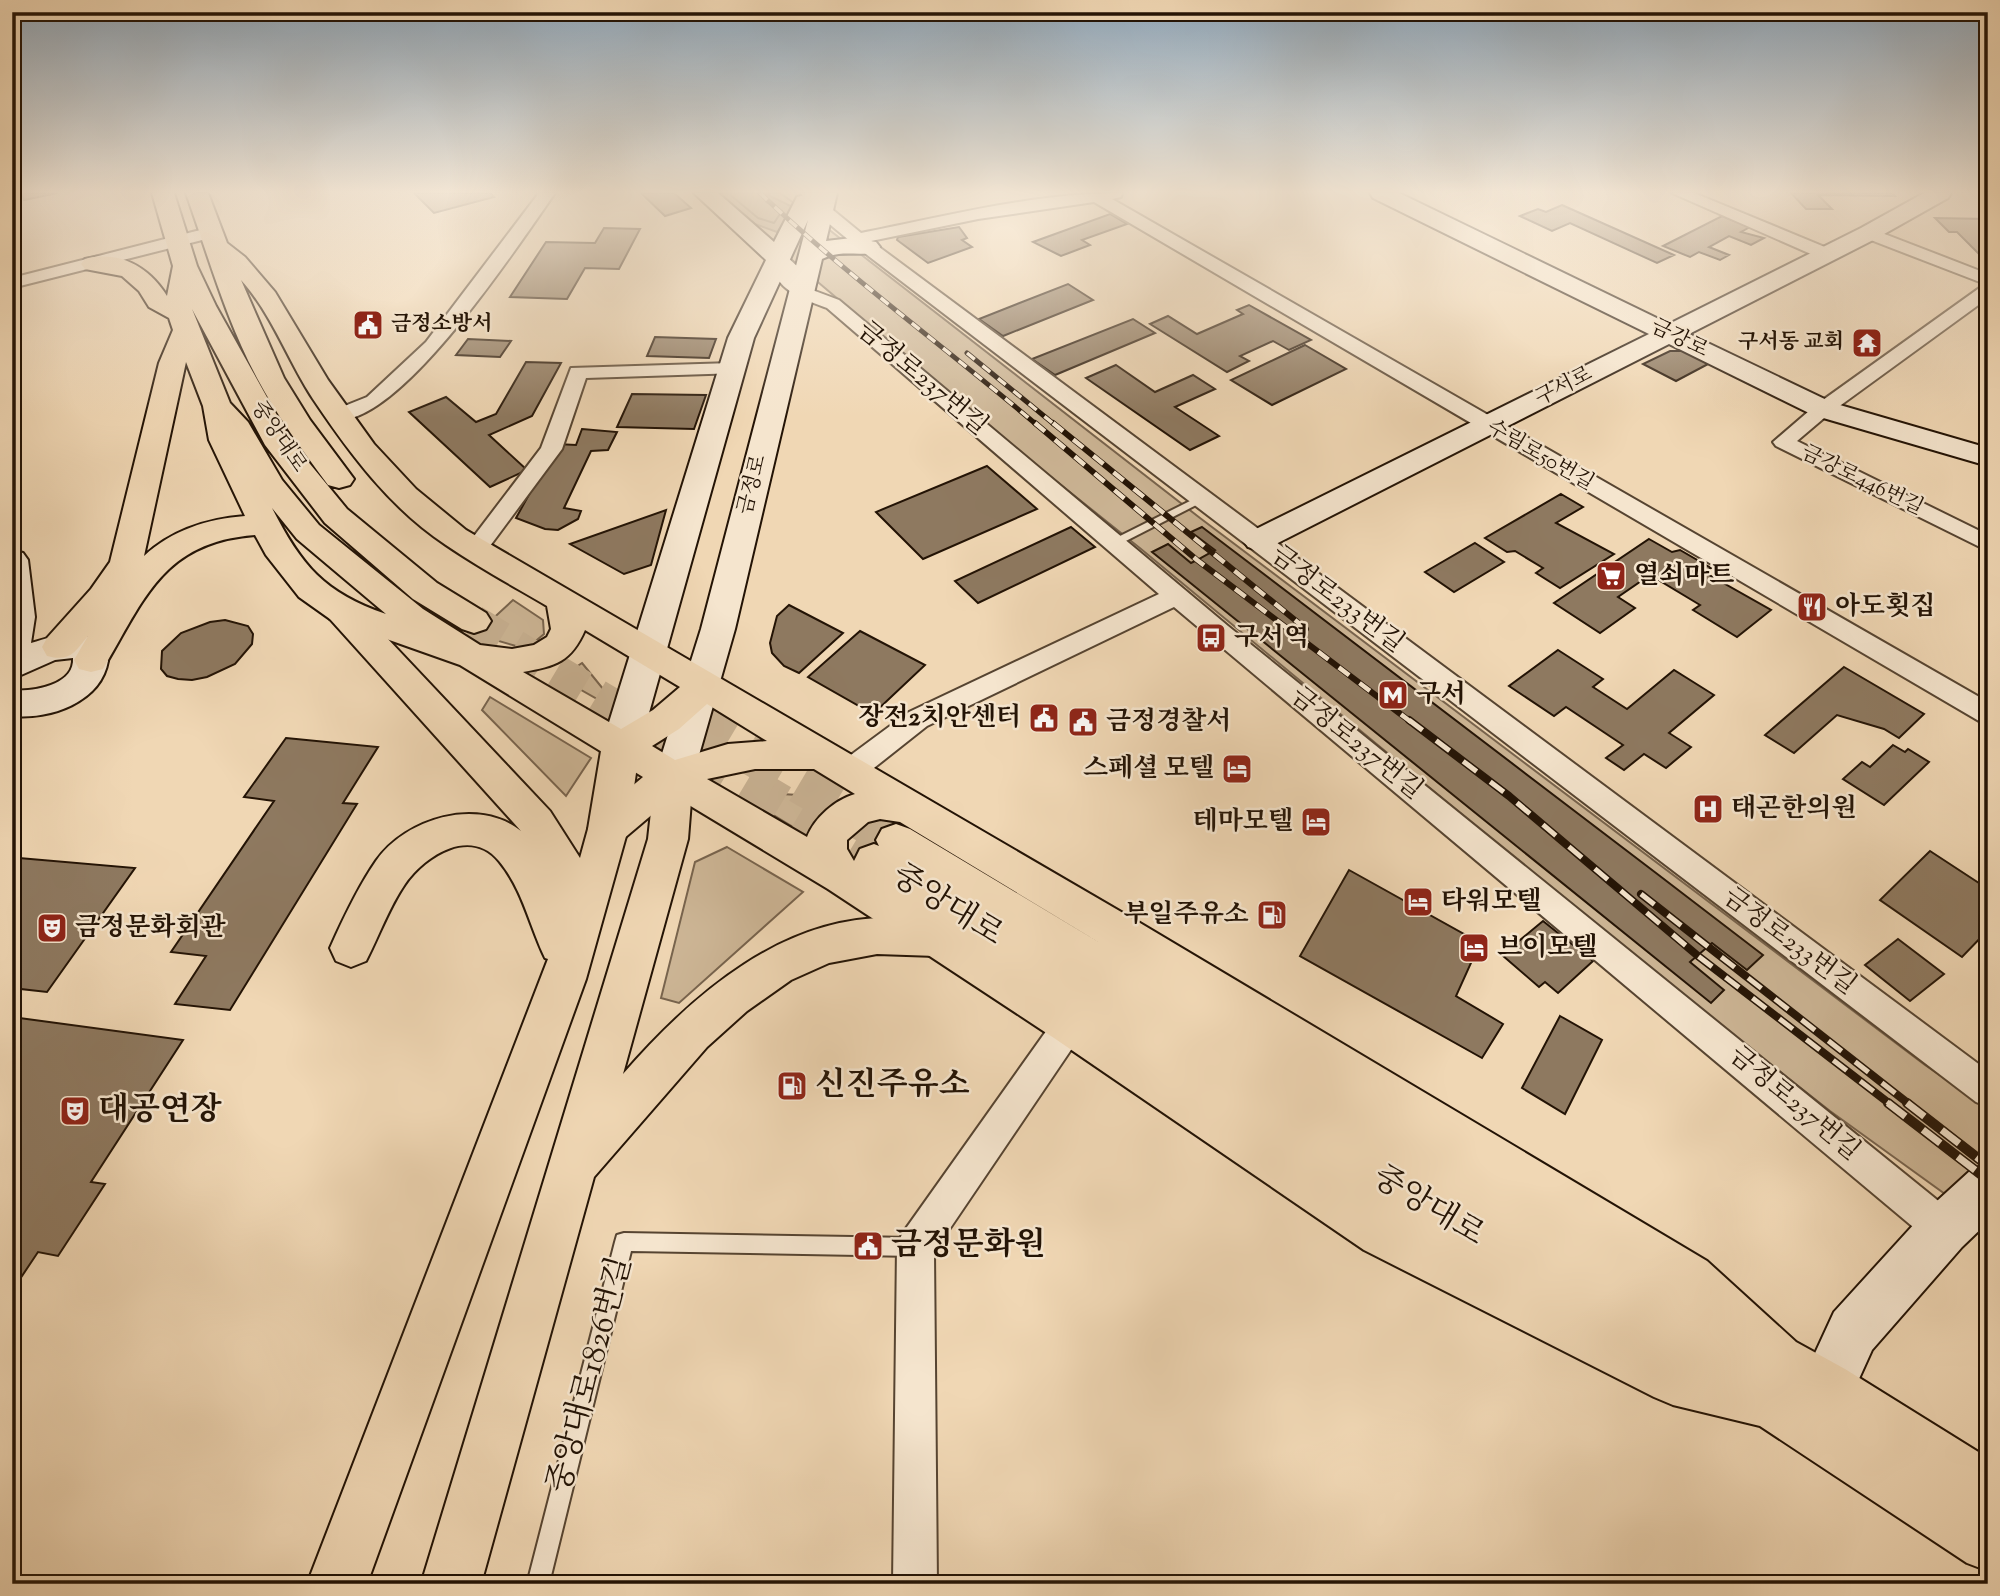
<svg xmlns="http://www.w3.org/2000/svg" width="2000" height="1596" font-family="'Sorts Mill Goudy','Noto Serif KR',serif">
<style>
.green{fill:#cdb696;stroke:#78644e;stroke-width:2}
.water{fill:#aa9478;stroke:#74604a;stroke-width:2}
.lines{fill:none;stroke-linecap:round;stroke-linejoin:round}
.shore{stroke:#66543e;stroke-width:2}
.building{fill:#8e7960;stroke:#231305;stroke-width:2}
.primary-tunnel-far1{stroke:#c7b091;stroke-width:32;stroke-dasharray:32 16;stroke-linecap:butt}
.primary-tunnel{stroke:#c7b091;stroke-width:41;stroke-dasharray:41 21;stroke-linecap:butt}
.lane-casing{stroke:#564431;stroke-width:4}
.street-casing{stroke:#564431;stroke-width:4}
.secondary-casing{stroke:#231305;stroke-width:4}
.primary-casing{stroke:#231305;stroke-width:4}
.highway-casing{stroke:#231305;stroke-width:4}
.lane{fill:#f5e5ce;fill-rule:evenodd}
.street{fill:#f5e5ce;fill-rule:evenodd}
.secondary{fill:#f5e5ce;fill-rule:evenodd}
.primary{fill:#f0d7b4;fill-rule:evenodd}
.highway{fill:#f0d7b4;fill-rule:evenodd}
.rail-far3-casing{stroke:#231305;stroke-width:5}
.rail-far2-casing{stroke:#231305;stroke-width:6}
.rail-far1-casing{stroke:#231305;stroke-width:8}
.rail-casing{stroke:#231305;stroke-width:10}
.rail-far3{stroke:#f5e5ce;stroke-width:3.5;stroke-dasharray:10;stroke-linecap:butt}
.rail-far2{stroke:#f5e5ce;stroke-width:4.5;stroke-dasharray:13;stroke-linecap:butt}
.rail-far1{stroke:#f5e5ce;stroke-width:5;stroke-dasharray:17;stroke-linecap:butt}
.rail{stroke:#f5e5ce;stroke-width:7;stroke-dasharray:22;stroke-linecap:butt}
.labels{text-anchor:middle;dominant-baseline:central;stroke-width:5;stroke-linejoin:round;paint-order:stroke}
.far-poi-label{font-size:21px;font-weight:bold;fill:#231305;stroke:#f5e5ce;text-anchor:start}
.far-street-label{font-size:21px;fill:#231305;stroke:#f5e5ce}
.street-label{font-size:26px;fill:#231305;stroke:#f5e5ce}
.poi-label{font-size:26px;font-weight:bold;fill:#231305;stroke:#f5e5ce;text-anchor:start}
.near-street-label{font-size:32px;fill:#231305;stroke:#f5e5ce}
.near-poi-label{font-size:32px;font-weight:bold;fill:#231305;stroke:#f5e5ce;text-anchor:start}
</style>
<rect width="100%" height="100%" fill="#f0d7b4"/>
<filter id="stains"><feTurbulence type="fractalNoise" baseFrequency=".00286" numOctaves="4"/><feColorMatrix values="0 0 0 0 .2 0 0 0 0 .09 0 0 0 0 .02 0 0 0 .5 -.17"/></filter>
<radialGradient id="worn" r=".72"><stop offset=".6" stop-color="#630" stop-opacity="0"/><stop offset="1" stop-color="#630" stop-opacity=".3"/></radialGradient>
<g class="green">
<path d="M713 193H780L805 211 1200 518 1925 1065 1988 1108V1225L1830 1111 1635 958 1141 549 991 429Z"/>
<path d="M513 600 543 620 544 634 531 645 516 646 471 633 486 625Z"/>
<path d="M582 663 608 695 599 700 560 678Z"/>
<path d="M490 697 591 758 566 796 482 710Z"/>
<path d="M762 793 835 797 803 833 755 804Z"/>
<path d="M727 847 803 892 679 1003 661 998 695 862Z"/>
</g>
<path class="water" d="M718 193H764L795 208 777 232 755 224Z"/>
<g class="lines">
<path class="shore" d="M728 193 758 218 774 223 782 211 766 202 763 193"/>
</g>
<g class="building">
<path d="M22 193H57L24 200Z"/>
<path d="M414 193H490L494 197 434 213Z"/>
<path d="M641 193H674L691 208 665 216Z"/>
<path d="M1791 193H1892L1895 196 1818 195 1832 209H1806Z"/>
<path d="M1562 205 1674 255 1657 263 1570 223 1552 231 1520 216 1538 209 1546 212Z"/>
<path d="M1110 214 1127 224 1082 240 1090 245 1061 256 1033 242Z"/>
<path d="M1722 216 1750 227 1741 232 1764 238 1751 245 1729 236 1709 247 1729 255 1720 260 1699 252 1690 257 1663 246Z"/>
<path d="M1935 218 1988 219V254H1979L1957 232H1949Z"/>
<path d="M959 227 967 238 962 240 972 247 928 263 897 240 898 237Z"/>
<path d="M604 228 640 229 619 269 585 268 567 299 510 297 546 242 595 243Z"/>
<path d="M1068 284 1093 300 1003 336 979 319Z"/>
<path d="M1249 305 1311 340 1289 350 1273 341 1240 356 1249 361 1227 372 1150 324 1168 316 1197 334 1243 314 1237 310Z"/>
<path d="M1133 319 1155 333 1055 375 1032 359Z"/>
<path d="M655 337 716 339 709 358 647 356Z"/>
<path d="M468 339 511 341 500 357 456 355Z"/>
<path d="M1305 345 1346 369 1272 405 1231 380Z"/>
<path d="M1670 351H1684L1710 363 1676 381 1643 364Z"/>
<path d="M526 362 561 363 532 416 489 435 527 470 490 487 409 412 446 397 476 422 496 414Z"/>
<path d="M1116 365 1155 392 1193 375 1215 389 1175 407 1219 436 1190 450 1086 378Z"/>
<path d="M632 394 706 395 694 429 617 427Z"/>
<path d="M582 429 617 432 608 450 591 451 564 508 581 511 578 519 558 530 545 529 516 518 557 444 576 445Z"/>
<path d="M987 466 1037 509 923 559 876 512Z"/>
<path d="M1561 494 1583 507 1556 523 1614 554 1560 588 1536 573 1543 568 1515 551 1507 552 1485 538Z"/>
<path d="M666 510 651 565 624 574 570 544Z"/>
<path d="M1071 527 1095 547 978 603 955 581Z"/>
<path d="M1202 527 1656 873 1763 955 1747 970 1712 943 1690 962 1724 990 1711 1003 1152 552 1168 544 1191 563 1197 560 1215 550 1191 532Z"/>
<path d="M1649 539 1672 552 1680 550 1711 568 1704 572 1771 610 1737 637 1693 610 1700 605 1650 575 1618 597 1635 608 1600 633 1554 603Z"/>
<path d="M1475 543 1504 562 1454 592 1425 572Z"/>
<path d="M789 605 843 633 799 673 784 666 772 653 770 643 777 616Z"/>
<path d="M225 620 248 626 253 634 252 644 235 664 207 677 192 680 178 679 167 676 161 669 162 651 181 633 210 622Z"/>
<path d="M860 631 925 665 873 714 808 677Z"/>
<path d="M1558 650 1603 679 1593 687 1627 709 1674 670 1714 695 1669 733 1691 747 1666 768 1644 754 1624 770 1606 758 1623 745 1566 707 1554 716 1509 686Z"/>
<path d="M1844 667 1924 714 1899 738 1884 729 1837 715 1794 753 1765 735Z"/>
<path d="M286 738 378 747 343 803 357 804 230 1010 175 1004 206 956 171 952 274 801 244 797Z"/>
<path d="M1893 745 1905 752 1908 749 1929 762 1884 805 1843 779 1862 762 1870 767Z"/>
<path d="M1930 851 1988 889V930L1962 957 1880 900Z"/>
<path d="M19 858 135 868 47 992 12 988V866Z"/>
<path d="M1349 870 1480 943 1456 996 1503 1024 1482 1058 1300 956Z"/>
<path d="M1543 921 1593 961 1558 993 1545 982 1539 987 1502 955Z"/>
<path d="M1898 939 1944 974 1910 1001 1865 965Z"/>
<path d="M1560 1016 1602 1040 1565 1114 1522 1088Z"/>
<path d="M12 1017 183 1040 91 1182 105 1184 58 1256 38 1252 12 1291Z"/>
</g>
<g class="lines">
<g class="primary-tunnel-far1">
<path d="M474 621 642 722"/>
<path d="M681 713 696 722"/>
</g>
<g class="primary-tunnel">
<path d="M639 720 874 861"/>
<path d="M693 720 896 840"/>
</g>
<g class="lane-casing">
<g id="lane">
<path d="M1202 495 1206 496V500L1116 546H1108L1106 543Z"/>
<path d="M624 1233 914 1238 921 1240 923 1247 921 1254 914 1256 631 1251 549 1584H527L615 1242 617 1235Z"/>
</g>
</g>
<g class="street-casing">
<g id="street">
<path d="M539 193H555C521 241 395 435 332 419L329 415 332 411 367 397 426 342Z"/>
<path d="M801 193H817L822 201 861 233C947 216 1035 193 1122 193L1121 197 1112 199 1988 702V724L1979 721 1094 202 978 219 871 241 1988 1071V1107L1976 1102 862 251 809 207Z"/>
<path d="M1672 193H1694L1832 250 1835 254 1826 259 1820 258Z"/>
<path d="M212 227 218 228 220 232 218 236 12 288V278Z"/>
<path d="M1869 228 1988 274V298L1830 413 1797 441 1988 535V551L1776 446 1773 442 1816 405 1985 284 1863 237 1861 233Z"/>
<path d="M779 254 785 255 799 268 797 280 807 288 839 300 1228 626 1957 1216 1962 1229 1957 1242 1944 1247 1931 1242 1174 607 927 726 860 779 850 782 840 779 836 771 840 763 909 712 1159 594 827 308C809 301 791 296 779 281L781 269 770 259Z"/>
<path d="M732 363 742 369 739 373 586 378 562 449 484 554 476 556 468 554 464 549 468 544 541 448 571 368Z"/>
<path d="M1070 1009 1081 1013 1086 1024 1081 1035 934 1252 937 1584H893L897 1247 902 1234 1059 1013Z"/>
</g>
</g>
<g class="secondary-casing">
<g id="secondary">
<path d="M694 193H718L774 242 797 197 805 195 814 198 815 193H837L826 241 852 238 876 242 880 247 876 252C856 257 843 249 822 259L735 629 693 776 687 786 674 791 661 786 655 776 701 629 808 220 754 338 640 745 634 755 621 759 608 755 602 745 728 338 766 260Z"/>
<path d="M1370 193H1399L1669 324 1861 228 1924 193H1951L1948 198 1877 238 1689 334 1833 403 1988 448V466L1813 415 1669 344 1270 547 1259 550 1248 547 1243 540 1248 533 1649 334 1373 198Z"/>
<path d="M12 550 23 553 28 560 35 617 31 643C55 636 77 628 100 642L108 661C101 702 50 720 12 716V690C33 692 75 685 73 658L55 660 12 679Z"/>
<path d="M1988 1163V1222L1962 1247 1872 1350 1853 1392 1840 1434 1820 1442 1800 1434 1792 1414 1799 1388 1834 1312 1926 1211 1971 1170Z"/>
</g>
</g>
<g class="primary-casing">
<path id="primary" d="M152 193H174L197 266 216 306 292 442 347 509 437 583 486 613 491 621 486 629 474 633 462 629 413 599 325 523 265 445 192 309 230 403 248 422 282 480 319 525 423 609 480 645 512 649 534 645 547 637 551 629 547 606C513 586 478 567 446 545 390 508 350 454 313 399 288 361 272 314 241 280L284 378 310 420 354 479 350 485 339 488 328 485C303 451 277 416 257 378 226 320 208 255 186 193H208L227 243 245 257 275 292 328 380 374 444 416 489 466 530 1135 920 1707 1261 1796 1342 1845 1369 1988 1458V1571L1967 1563 1760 1426 1673 1405 1654 1397 1364 1250 1054 1038 828 889 674 796 622 840 608 845 594 840 588 829 594 818 643 777 460 665 330 619 299 597 266 555 255 535C163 542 145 598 103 669L91 672 79 669 74 660 88 636C74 653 70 662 47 656L42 647 47 638 91 589 110 562 159 363 173 330 169 318 149 307 139 291 122 276 85 269 81 264 85 259C119 250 149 267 167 296L173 266ZM186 362 203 406 209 440 245 516C207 519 172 530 144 556ZM272 508 297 539 386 614C324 593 301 565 272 508ZM585 630 680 687 653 710 621 729 523 672C556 666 571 662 585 630ZM707 704 767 741 728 744 675 760 652 746 679 729ZM755 769H814L855 794C835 800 815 817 807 837L707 779ZM880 819 900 822 1110 949 910 829 896 824 882 829 876 840 879 846 874 844 860 849 854 861 847 849V840L868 822Z"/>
</g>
<g class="highway-casing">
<g id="highway">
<path d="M342 600 354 603 550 811 580 858 588 829 602 745 608 735 621 731 634 735 640 745 628 829 586 979 367 1584H307L548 959 545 958C529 925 523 890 499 861 471 827 426 854 405 884 389 907 379 936 366 961L351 967 336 961 330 948C343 919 358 887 376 861 406 818 478 797 521 831L330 619 325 611 330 603Z"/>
<path d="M674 761 687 766 693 776 688 839 623 1074C693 994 785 913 898 918 917 919 933 919 951 925L957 938 951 951 936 956 877 954 829 963 791 980 747 1011 707 1047 594 1177 481 1584H421L648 839 655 776 661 766Z"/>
</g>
</g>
<use href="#lane" class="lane"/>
<use href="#street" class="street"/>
<use href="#secondary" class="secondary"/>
<use href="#primary" class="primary"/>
<use href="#highway" class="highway"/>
<g class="rail-far3-casing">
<g id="rail-far3">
<path d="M760 193C847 276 945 347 1037 425"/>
<path d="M967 353 1055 425"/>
</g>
</g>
<g class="rail-far2-casing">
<g id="rail-far2">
<path d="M1035 423 1197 560 1411 722"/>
<path d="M1053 423 1306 629"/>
</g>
</g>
<g class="rail-far1-casing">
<g id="rail-far1">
<path d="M1409 720 1509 796 1698 956 1890 1104"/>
<path d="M1641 894 1909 1104"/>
</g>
</g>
<g class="rail-casing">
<g id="rail">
<path d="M1888 1103 1988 1180"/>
<path d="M1907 1103 1988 1166"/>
</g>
</g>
<use href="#rail-far3" class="rail-far3"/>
<use href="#rail-far2" class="rail-far2"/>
<use href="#rail-far1" class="rail-far1"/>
<use href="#rail" class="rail"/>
</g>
<linearGradient id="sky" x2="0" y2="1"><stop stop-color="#8fa7bb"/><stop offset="0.46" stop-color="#f8eddd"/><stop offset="1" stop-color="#f8eddd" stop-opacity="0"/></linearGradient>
<rect width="2000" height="417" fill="url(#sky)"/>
<defs>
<g id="civic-square" transform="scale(1.575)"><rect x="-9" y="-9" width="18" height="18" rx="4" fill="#8f2418" stroke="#f5e5ce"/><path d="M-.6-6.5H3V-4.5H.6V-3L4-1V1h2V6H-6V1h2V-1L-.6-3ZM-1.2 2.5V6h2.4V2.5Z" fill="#fff"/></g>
<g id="temple-square" transform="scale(1.575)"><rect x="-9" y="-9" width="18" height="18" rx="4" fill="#8f2418" stroke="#f5e5ce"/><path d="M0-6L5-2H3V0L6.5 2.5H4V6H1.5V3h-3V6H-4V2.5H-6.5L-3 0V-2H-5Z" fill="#fff"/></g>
<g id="supermarket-square" transform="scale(1.575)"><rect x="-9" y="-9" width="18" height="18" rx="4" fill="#8f2418" stroke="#f5e5ce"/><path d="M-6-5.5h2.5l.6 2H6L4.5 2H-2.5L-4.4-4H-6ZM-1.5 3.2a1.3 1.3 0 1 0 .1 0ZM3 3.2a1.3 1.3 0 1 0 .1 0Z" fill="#fff"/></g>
<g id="restaurant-square" transform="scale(1.575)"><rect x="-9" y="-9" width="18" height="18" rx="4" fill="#8f2418" stroke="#f5e5ce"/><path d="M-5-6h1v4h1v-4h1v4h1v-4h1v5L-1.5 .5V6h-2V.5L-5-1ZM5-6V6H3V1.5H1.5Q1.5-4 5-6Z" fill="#fff"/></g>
<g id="bus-square" transform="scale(1.575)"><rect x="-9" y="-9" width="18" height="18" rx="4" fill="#8f2418" stroke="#f5e5ce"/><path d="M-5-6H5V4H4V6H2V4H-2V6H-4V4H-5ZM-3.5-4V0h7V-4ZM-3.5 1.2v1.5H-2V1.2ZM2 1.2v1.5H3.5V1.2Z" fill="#fff"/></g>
<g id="metro-square" transform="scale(1.575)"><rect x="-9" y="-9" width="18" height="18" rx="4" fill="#8f2418" stroke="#f5e5ce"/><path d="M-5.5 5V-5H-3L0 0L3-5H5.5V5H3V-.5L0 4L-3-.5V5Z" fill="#fff"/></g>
<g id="hotel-square" transform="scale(1.575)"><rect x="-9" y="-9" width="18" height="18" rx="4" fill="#8f2418" stroke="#f5e5ce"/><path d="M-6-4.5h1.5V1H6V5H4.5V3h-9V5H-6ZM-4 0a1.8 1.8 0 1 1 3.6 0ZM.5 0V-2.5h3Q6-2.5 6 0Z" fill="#fff"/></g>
<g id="hospital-square" transform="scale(1.575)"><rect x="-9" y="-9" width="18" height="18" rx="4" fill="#8f2418" stroke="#f5e5ce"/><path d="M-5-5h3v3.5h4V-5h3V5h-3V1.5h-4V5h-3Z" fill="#fff"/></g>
<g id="fuel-square" transform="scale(1.575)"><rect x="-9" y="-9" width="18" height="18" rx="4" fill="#8f2418" stroke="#f5e5ce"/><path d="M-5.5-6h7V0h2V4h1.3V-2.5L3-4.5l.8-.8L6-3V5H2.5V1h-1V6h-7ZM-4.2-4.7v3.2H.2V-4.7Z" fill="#fff"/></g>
<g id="theatre-square" transform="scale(1.575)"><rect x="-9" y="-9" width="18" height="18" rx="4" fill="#8f2418" stroke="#f5e5ce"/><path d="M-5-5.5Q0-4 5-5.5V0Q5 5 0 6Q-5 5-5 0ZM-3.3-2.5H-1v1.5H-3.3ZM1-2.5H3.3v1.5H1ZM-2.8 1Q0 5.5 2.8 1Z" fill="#fff"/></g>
</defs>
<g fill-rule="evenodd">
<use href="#civic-square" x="368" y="325"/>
<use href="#temple-square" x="1867" y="343"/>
<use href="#supermarket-square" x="1611" y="576"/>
<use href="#restaurant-square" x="1812" y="607"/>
<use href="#bus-square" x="1211" y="638"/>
<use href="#metro-square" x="1393" y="695"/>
<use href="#civic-square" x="1044" y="718"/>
<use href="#civic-square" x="1083" y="722"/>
<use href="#hotel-square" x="1237" y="769"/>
<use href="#hospital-square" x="1708" y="809"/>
<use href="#hotel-square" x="1316" y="822"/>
<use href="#hotel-square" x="1418" y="902"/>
<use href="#fuel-square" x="1272" y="915"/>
<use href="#theatre-square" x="52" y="928"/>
<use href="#hotel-square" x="1474" y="948"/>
<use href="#fuel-square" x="792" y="1086"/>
<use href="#theatre-square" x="75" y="1111"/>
<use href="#civic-square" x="868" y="1246"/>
</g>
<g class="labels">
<g class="far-poi-label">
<text x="391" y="325">금정소방서</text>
<text x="1844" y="343" text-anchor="end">구서동 교회</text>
</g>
<g class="far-street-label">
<text transform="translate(1679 339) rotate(26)">금강로</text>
<text transform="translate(1564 387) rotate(-27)">구서로</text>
<text transform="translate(278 437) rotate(56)">중앙대로</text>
<text transform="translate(1540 456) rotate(30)">수림로50번길</text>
<text transform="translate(1862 481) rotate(26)">금강로446번길</text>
<text transform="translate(753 485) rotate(-76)">금정로</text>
</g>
<g class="street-label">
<text transform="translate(922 379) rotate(40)">금정로237번길</text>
<text transform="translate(1337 600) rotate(37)">금정로233번길</text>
<text transform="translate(1356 744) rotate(39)">금정로237번길</text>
<text transform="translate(1789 942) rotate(37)">금정로233번길</text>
<text transform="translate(1794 1104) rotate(40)">금정로237번길</text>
</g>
<g class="poi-label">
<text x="1634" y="576">열쇠마트</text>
<text x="1835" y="607">아도횟집</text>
<text x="1234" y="638">구서역</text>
<text x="1416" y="695">구서</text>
<text x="1021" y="718" text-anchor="end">장전2치안센터</text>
<text x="1106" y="722">금정경찰서</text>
<text x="1214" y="769" text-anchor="end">스페셜 모텔</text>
<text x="1731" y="809">태곤한의원</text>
<text x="1293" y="822" text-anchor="end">테마모텔</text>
<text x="1441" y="902">타워모텔</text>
<text x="1249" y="915" text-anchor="end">부일주유소</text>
<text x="75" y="928">금정문화회관</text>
<text x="1497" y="948">브이모텔</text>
</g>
<g class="near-street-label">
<text transform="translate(947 906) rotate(32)">중앙대로</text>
<text transform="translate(1428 1207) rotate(31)">중앙대로</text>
<text transform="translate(591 1375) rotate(-75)">중앙대로1826번길</text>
</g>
<g class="near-poi-label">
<text x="815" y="1086">신진주유소</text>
<text x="98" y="1111">대공연장</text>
<text x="891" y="1246">금정문화원</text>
</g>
</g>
<rect width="2000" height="1596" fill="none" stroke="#f0d7b4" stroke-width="42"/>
<rect x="14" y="14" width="1972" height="1568" fill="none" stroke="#231305" stroke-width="3.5"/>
<rect x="21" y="21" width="1958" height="1554" fill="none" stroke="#231305" stroke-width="2"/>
<rect width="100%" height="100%" filter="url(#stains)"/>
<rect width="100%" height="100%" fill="url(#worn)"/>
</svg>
